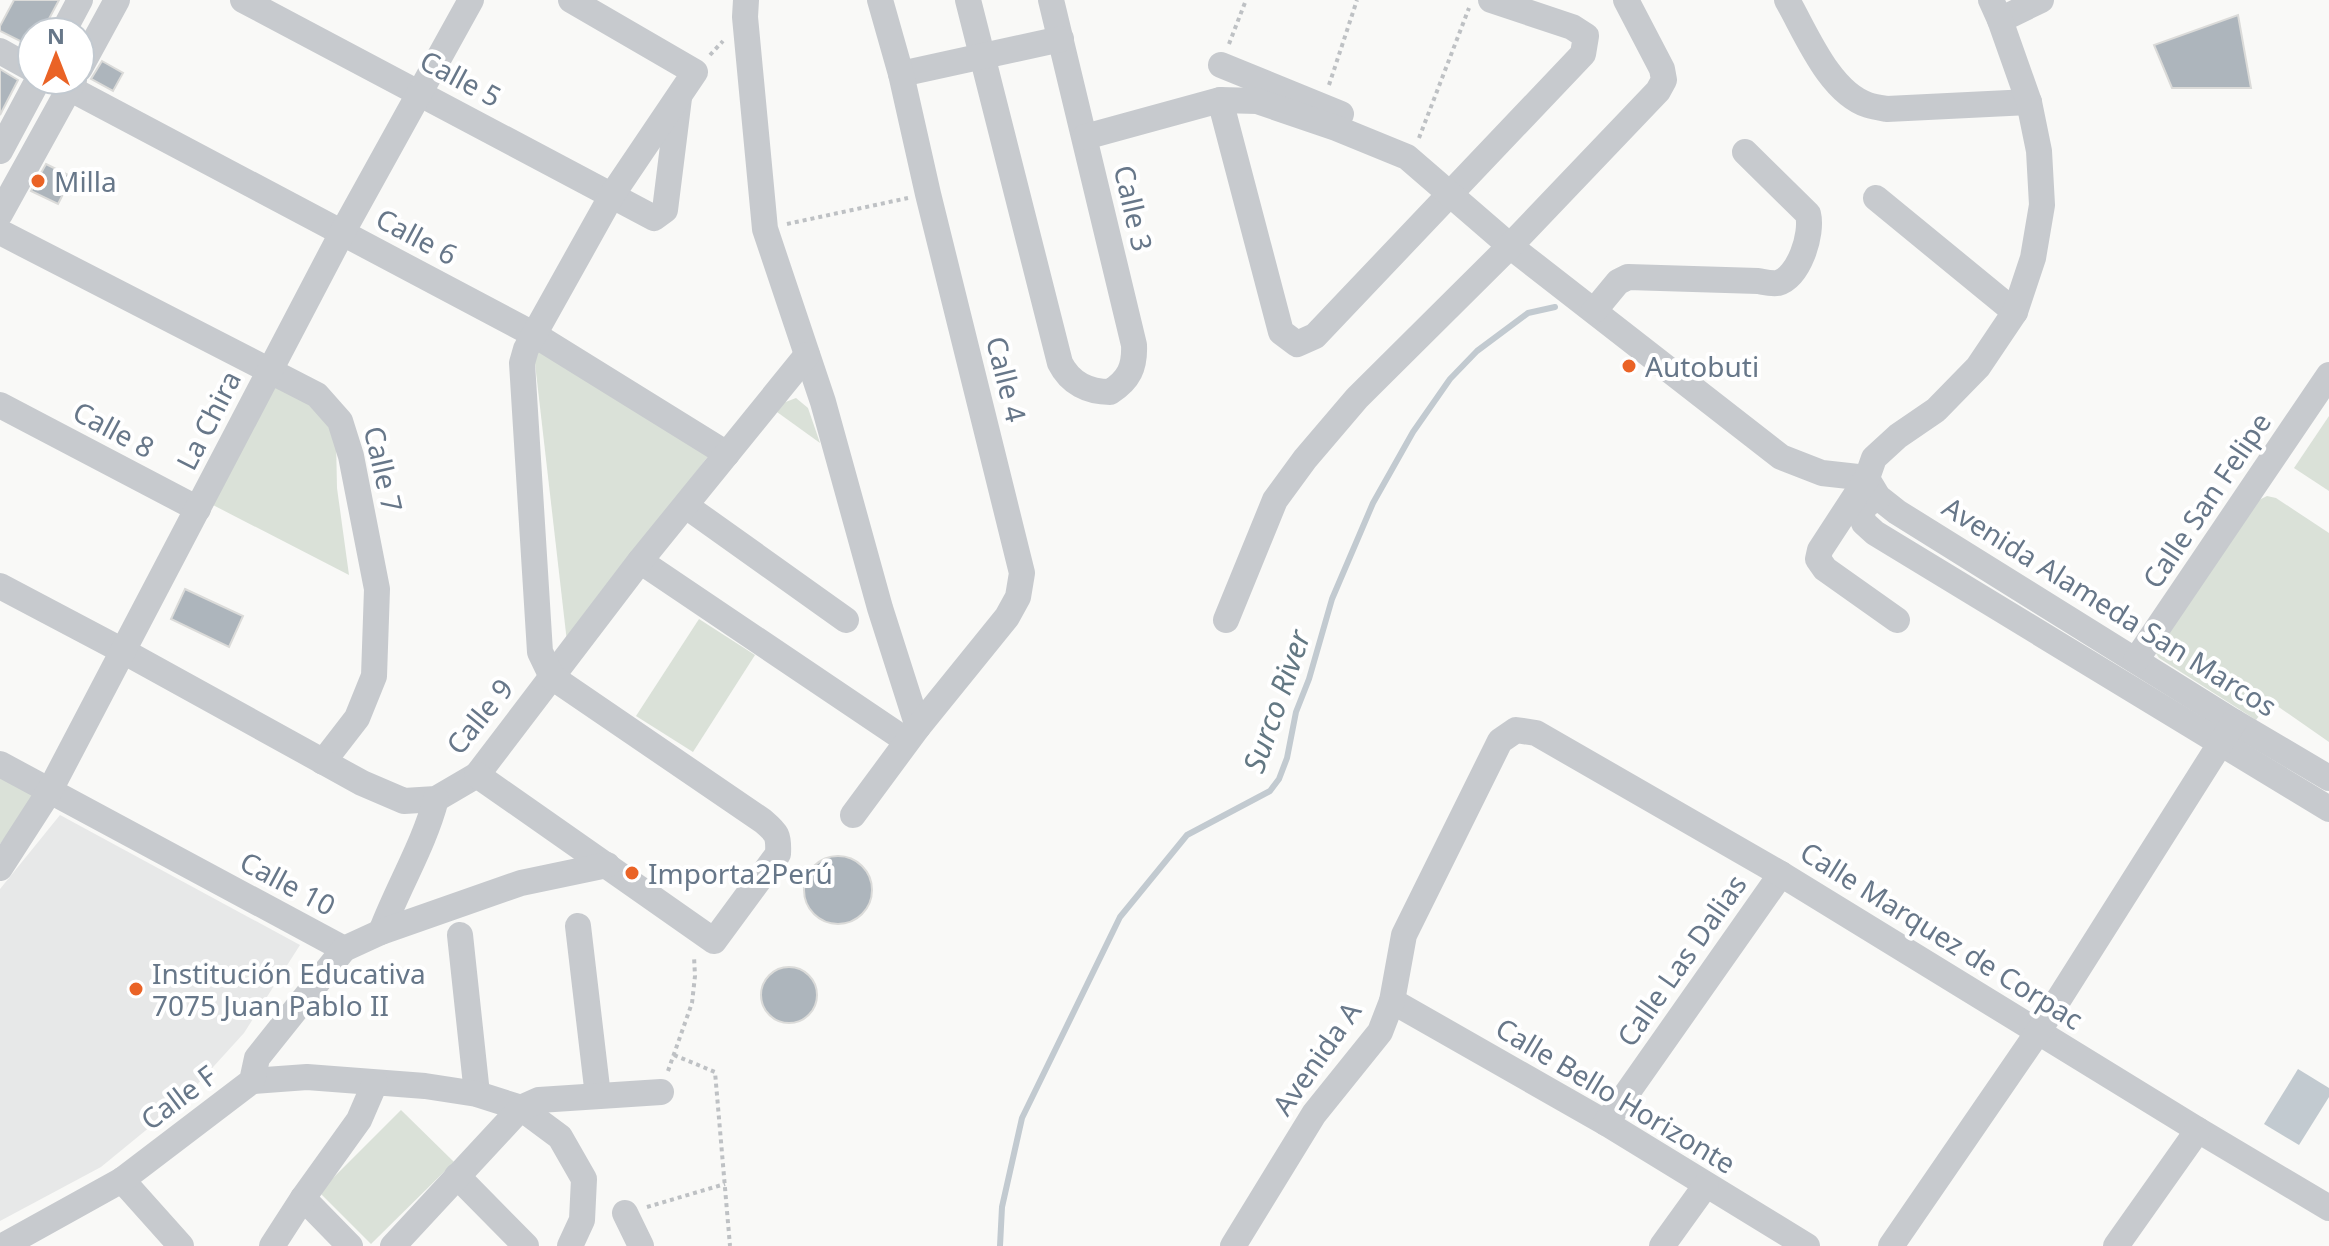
<svg xmlns="http://www.w3.org/2000/svg" width="2329" height="1246" font-family="'Noto Sans',sans-serif">
<style>
.built{fill:#e7e8e8}
.green{fill:#dae1d8}
.water{fill:#c2cad0}
.lines{fill:none;stroke-linecap:round;stroke-linejoin:round}
.stream{stroke:#c2cad0;stroke-width:6}
.building{fill:#adb5bc;stroke:#dbdbd9;stroke-width:2}
.path{stroke:#bec1c4;stroke-width:4;stroke-dasharray:4 4;stroke-linecap:butt}
.minor{stroke:#c7cace;stroke-width:26}
.poi-dot{fill:#ea6326;stroke:#fff;stroke-width:3}
.labels{text-anchor:middle;dominant-baseline:central;stroke-width:8;stroke-linejoin:round;paint-order:stroke}
.street-label{font-size:28px;fill:#677789;stroke:#fff}
.poi-label{font-size:28px;fill:#677789;stroke:#fff;text-anchor:start}
.water-label{font-size:30px;font-style:italic;fill:#637883;stroke:#fff}
</style>
<rect width="100%" height="100%" fill="#f9f9f7"/>
<path class="built" d="M60 815 300 945 244 1033 184 1099 101 1167 0 1221V889Z"/>
<g class="green">
<path d="M533 346 712 451 567 642Z"/>
<path d="M278 378 316 404 336 439 337 488 349 575 211 504Z"/>
<path d="M796 398 808 408 820 443 777 412 783 403Z"/>
<path d="M2329 416V491L2294 468Z"/>
<path d="M2267 496 2276 498 2329 533V742L2270 701 2256 720 2159 658 2155 652 2259 500Z"/>
<path d="M699 619 755 655 693 752 636 716Z"/>
<path d="M0 773 37 794 0 844Z"/>
<path d="M401 1110 454 1162 371 1244 319 1192Z"/>
</g>
<path class="water" d="M2298 1069 2329 1088V1097L2299 1145 2264 1124Z"/>
<g class="lines">
<path class="stream" d="M1000 1246 1002 1207 1022 1118 1120 917 1187 835 1270 791 1279 779 1287 758 1296 712 1309 679 1332 599 1373 503 1413 432 1450 379 1477 351 1528 313 1555 307"/>
</g>
<g class="building">
<path d="M14 0H59L42 32H32V47L0 31V26Z"/>
<path d="M2238 15 2251 88H2172L2154 45Z"/>
<path d="M102 61 123 73 113 91 91 79Z"/>
<path d="M0 69 18 80 0 115Z"/>
<path d="M46 164 72 177 58 204 31 191Z"/>
<path d="M185 589 243 616 229 647 171 619Z"/>
<circle cx="838" cy="890" r="34"/>
<circle cx="789" cy="995" r="28"/>
</g>
<g class="lines">
<g class="path">
<path d="M1229 44 1246 0"/>
<path d="M710 55 723 41"/>
<path d="M1329 85 1357 0"/>
<path d="M1419 138 1469 8"/>
<path d="M787 224 908 198"/>
<path d="M674 1055 715 1072 730 1246"/>
<path d="M668 1071 692 1003 695 976 694 956"/>
<path d="M647 1207 725 1184"/>
</g>
<g class="minor">
<path d="M243 0 654 218 665 210 679 98"/>
<path d="M746 0 745 17 765 229 823 402 880 608 918 727"/>
<path d="M968 0 1060 363C1070 383 1088 392 1110 392 1129 380 1135 367 1134 345L1051 0"/>
<path d="M1787 0C1806 33 1829 92 1868 105 1874 107 1881 108 1887 109L2029 102"/>
<path d="M2000 20 2041 0"/>
<path d="M63 32 80 0"/>
<path d="M0 51 32 69"/>
<path d="M1221 65 1341 114"/>
<path d="M80 68 117 0"/>
<path d="M901 74 1061 39"/>
<path d="M69 88 535 335 727 454"/>
<path d="M1220 100 1281 332 1297 344 1315 336 1583 54 1586 36 1572 27 1491 0"/>
<path d="M1085 137 1220 100 1257 101 1336 128 1407 157 1510 246 1781 457 1822 473 1867 478"/>
<path d="M0 151 38 80"/>
<path d="M1876 198 2015 312"/>
<path d="M0 214 74 80"/>
<path d="M0 232 317 395 340 421 351 456 377 589 374 676 357 718 323 762"/>
<path d="M1594 311 1618 282 1628 277 1758 281C1764 282 1771 284 1778 283 1799 277 1813 234 1808 214L1745 152"/>
<path d="M0 405 198 509"/>
<path d="M1869 482 1878 497 1897 512 2234 722 2329 778"/>
<path d="M1878 497 1866 505 1861 513 1864 523 1875 533 2329 809"/>
<path d="M686 506 846 620"/>
<path d="M640 561 907 741"/>
<path d="M0 586 123 651 362 783 404 801 436 799 477 775 640 561 807 355"/>
<path d="M1226 620 1275 500 1305 459 1357 398 1510 246 1658 91 1664 80 1662 69 1626 0"/>
<path d="M1897 620 1825 569 1818 559 1820 550 1867 478 1874 458 1898 436 1936 410 1978 367 2015 312 2033 258 2042 205 2039 151 2029 102 2000 20 1991 0"/>
<path d="M2136 660 2329 375"/>
<path d="M0 764 344 949"/>
<path d="M477 775 714 941 778 854C779 835 777 833 763 821L552 677 540 652 522 363 526 349 612 195 695 72 571 0"/>
<path d="M853 815 918 727 1007 617 1018 597 1022 573 928 194 901 74 880 0"/>
<path d="M0 868 49 792 342 233 471 0"/>
<path d="M578 926 598 1096"/>
<path d="M381 932C398 887 424 845 436 799"/>
<path d="M460 935 477 1094"/>
<path d="M1392 1001 1606 1123 1807 1246"/>
<path d="M252 1081 307 1077 425 1086 477 1094 521 1108 560 1137 584 1179 582 1220 570 1246"/>
<path d="M1606 1123 1781 874"/>
<path d="M457 1176 526 1246"/>
<path d="M122 1180 181 1246"/>
<path d="M303 1198 350 1246"/>
<path d="M625 1213 641 1246"/>
<path d="M3 1246 122 1180 252 1081 257 1058 344 949 381 932 521 883 607 865"/>
<path d="M272 1246 303 1198 359 1120 375 1083"/>
<path d="M393 1246 521 1108 539 1100 661 1092"/>
<path d="M1233 1246 1314 1114 1380 1032 1392 1001 1404 935 1500 741 1516 730 1536 733 1781 874 2198 1130 2329 1208"/>
<path d="M1662 1246 1706 1185"/>
<path d="M1891 1246 2038 1032 2234 722"/>
<path d="M2116 1246 2198 1130"/>
</g>
</g>
<g class="poi-dot">
<circle cx="38" cy="181" r="8"/>
<circle cx="1629" cy="366" r="8"/>
<circle cx="632" cy="873" r="8"/>
<circle cx="136" cy="989" r="8"/>
</g>
<g class="labels">
<g class="street-label">
<text transform="translate(461 78) rotate(28)">Calle 5</text>
<text transform="translate(1134 208) rotate(77)">Calle 3</text>
<text transform="translate(417 236) rotate(28)">Calle 6</text>
<text transform="translate(1007 379) rotate(76)">Calle 4</text>
<text transform="translate(208 420) rotate(-63)">La Chira</text>
<text transform="translate(114 429) rotate(28)">Calle 8</text>
<text transform="translate(384 469) rotate(77)">Calle 7</text>
<text transform="translate(2206 500) rotate(-56)">Calle San Felipe</text>
<text transform="translate(2110 606) rotate(32)">Avenida Alameda San Marcos</text>
<text transform="translate(479 716) rotate(-51)">Calle 9</text>
<text transform="translate(288 883) rotate(28)">Calle 10</text>
<text transform="translate(1942 935) rotate(32)">Calle Marquez de Corpac</text>
<text transform="translate(1681 960) rotate(-55)">Calle Las Dalias</text>
<text transform="translate(1316 1058) rotate(-55)">Avenida A</text>
<text transform="translate(1616 1095) rotate(31)">Calle Bello Horizonte</text>
<text transform="translate(178 1097) rotate(-37)">Calle F</text>
</g>
<g class="poi-label">
<text x="54" y="181">Milla</text>
<text x="1645" y="366">Autobuti</text>
<text x="648" y="873">Importa2Perú</text>
<text x="152" y="973">Institución Educativa<tspan x="152" dy="32">7075 Juan Pablo II</tspan></text>
</g>
<g class="water-label">
<text transform="translate(1276 701) rotate(-71)">Surco River</text>
</g>
</g>
<g transform="translate(56 56)"><circle r="38" fill="#ffffff" stroke="#c2c9d0" stroke-width="2"/>
<path d="M0-6L14 30L0 20L-14 30Z" fill="#ea6326"/>
<text y="-12" font-size="22" font-weight="bold" text-anchor="middle" fill="#677789">N</text>
</g>
</svg>
